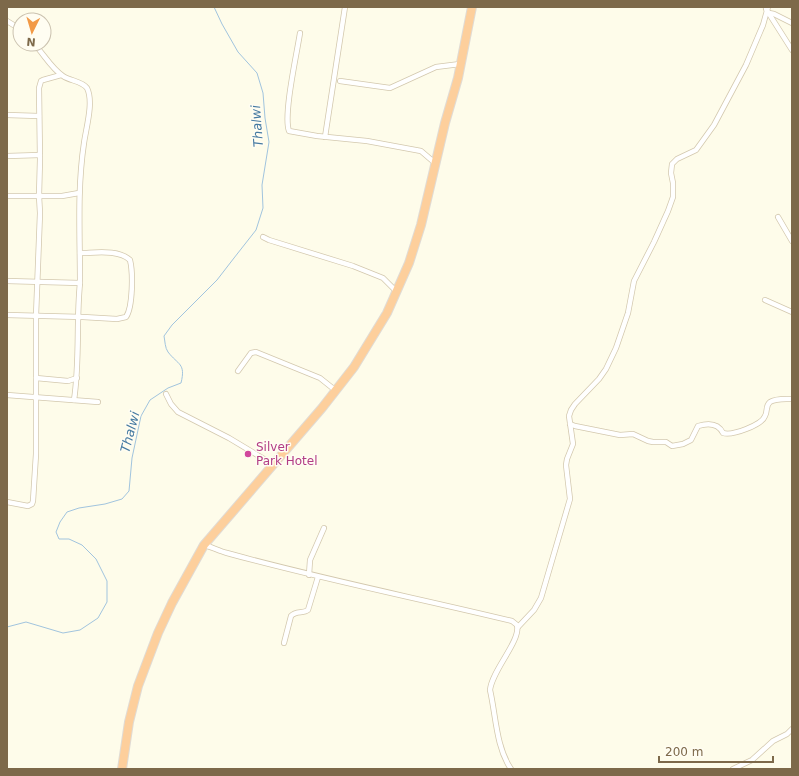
<svg xmlns="http://www.w3.org/2000/svg" width="799" height="776" font-family="'DejaVu Sans',sans-serif">
<style>
.lines{fill:none;stroke-linecap:round;stroke-linejoin:round}
.stream{stroke:#a1c4de;stroke-width:1}
.street-casing{stroke:#d3c8ae;stroke-width:6}
.highway-casing{stroke:#e0dbd4;stroke-width:10}
.street{stroke:#fff;stroke-width:4.5}
.highway{stroke:#fdcf9c;stroke-width:8}
.hotel-dot{fill:#d1479c;stroke:#fffdf2;stroke-width:1.5}
.labels{text-anchor:middle;dominant-baseline:central;stroke-width:3;stroke-linejoin:round;paint-order:stroke}
.hotel-label{font-size:12px;fill:#b23c85;stroke:#fffdf2;text-anchor:start}
.water-label{font-size:13px;font-style:italic;fill:#467aa1;stroke:#fffdf2}
</style>
<rect width="100%" height="100%" fill="#fefcea"/>
<g class="lines">
<path class="stream" d="M7 627 26 622 63 633 80 630 98 618 107 602V581L96 559 82 545 69 539H59L56 532 60 522 67 512 79 508 105 504 122 499 129 491 132 458 141 416 150 400 168 388 181 383C186 363 178 365 168 352 165 348 165 341 164 336L172 325 217 280 234 258 256 230 263 208 262 185 269 142 265 118 263 93 257 73 238 52 222 24 214 7"/>
<g class="street-casing">
<g id="street">
<path d="M766 9 792 50"/>
<path d="M769 13 774 14 792 23"/>
<path d="M7 21 20 29"/>
<path d="M300 33C297 53 283 115 289 131L317 136 367 141 421 151 435 163"/>
<path d="M340 81 390 88 436 67 460 64"/>
<path d="M7 115 39 116"/>
<path d="M325 137 345 7"/>
<path d="M7 156 40 155"/>
<path d="M7 196H62L79 193"/>
<path d="M778 217 792 241"/>
<path d="M263 237 269 240 353 266 383 278 397 292"/>
<path d="M7 281 80 283C80 236 77 189 84 143 86 128 94 102 87 88 82 81 70 81 63 76 51 68 44 54 34 44"/>
<path d="M765 300 792 312"/>
<path d="M7 315 83 317 117 319 126 317C133 307 133 272 130 260 118 249 95 253 80 253"/>
<path d="M238 371 251 353 256 352 320 378 335 390"/>
<path d="M36 378 68 381 77 378"/>
<path d="M166 394 171 404 178 412 229 438 274 465"/>
<path d="M7 395 98 402"/>
<path d="M74 400C80 361 76 322 80 283"/>
<path d="M570 424 575 426 620 435 633 434 648 441 653 442H666L672 446 683 444 691 440 698 426C708 423 718 423 723 433 732 436 762 425 765 416 768 411 765 406 770 402 776 398 785 399 792 399"/>
<path d="M7 502 28 506 32 504 33 501 36 454V316L40 213 39 196 40 159 39 88 41 81 43 80 61 75"/>
<path d="M204 545C212 547 219 551 227 553 321 579 417 598 512 621L517 625C521 641 492 670 490 690 496 716 496 747 511 769"/>
<path d="M309 575 310 560 324 528"/>
<path d="M518 627 534 610 541 598 570 499 566 465 567 459 573 444 569 416 571 410 575 404 599 379 606 369 616 348 628 313 634 281 654 242 668 211 673 197V183L671 173 672 164 677 159 696 150 714 125 746 65 763 25 768 7"/>
<path d="M284 643 291 616C296 610 303 614 308 610L318 577"/>
<path d="M733 769 752 760 773 741 787 734 792 729"/>
</g>
</g>
<g class="highway-casing">
<path id="highway" d="M122 769 129 722 138 686 158 633 172 603 204 545 322 408 354 367 387 313 409 263 421 225 445 123 458 78 472 7"/>
</g>
<use href="#street" class="street"/>
<use href="#highway" class="highway"/>
</g>
<circle class="hotel-dot" cx="248" cy="454" r="4"/>
<g class="labels">
<g class="hotel-label">
<text x="256" y="447">Silver<tspan x="256" dy="14">Park Hotel</tspan></text>
</g>
<g class="water-label">
<text transform="translate(257 126) rotate(-94)">Thalwi</text>
<text transform="translate(130 432) rotate(-75)">Thalwi</text>
</g>
</g>
<rect width="799" height="776" fill="none" stroke="#7d694a" stroke-width="16"/>
<g transform="translate(32 32) rotate(185)"><circle r="19" fill="#fffdf2" stroke="#cbc2af"/>
<path d="M0-3L7 15L0 10L-7 15Z" fill="#f29946"/>
<text y="-6" font-size="11" font-weight="bold" text-anchor="middle" fill="#7d694a">N</text>
</g>
<path d="M659 756v6h114v-6" fill="none" stroke="#7d694a" stroke-width="2"/>
<text x="665" y="756" font-size="12" fill="#7d694a" stroke="#fffdf2" stroke-width="3" paint-order="stroke">200 m</text>
</svg>
